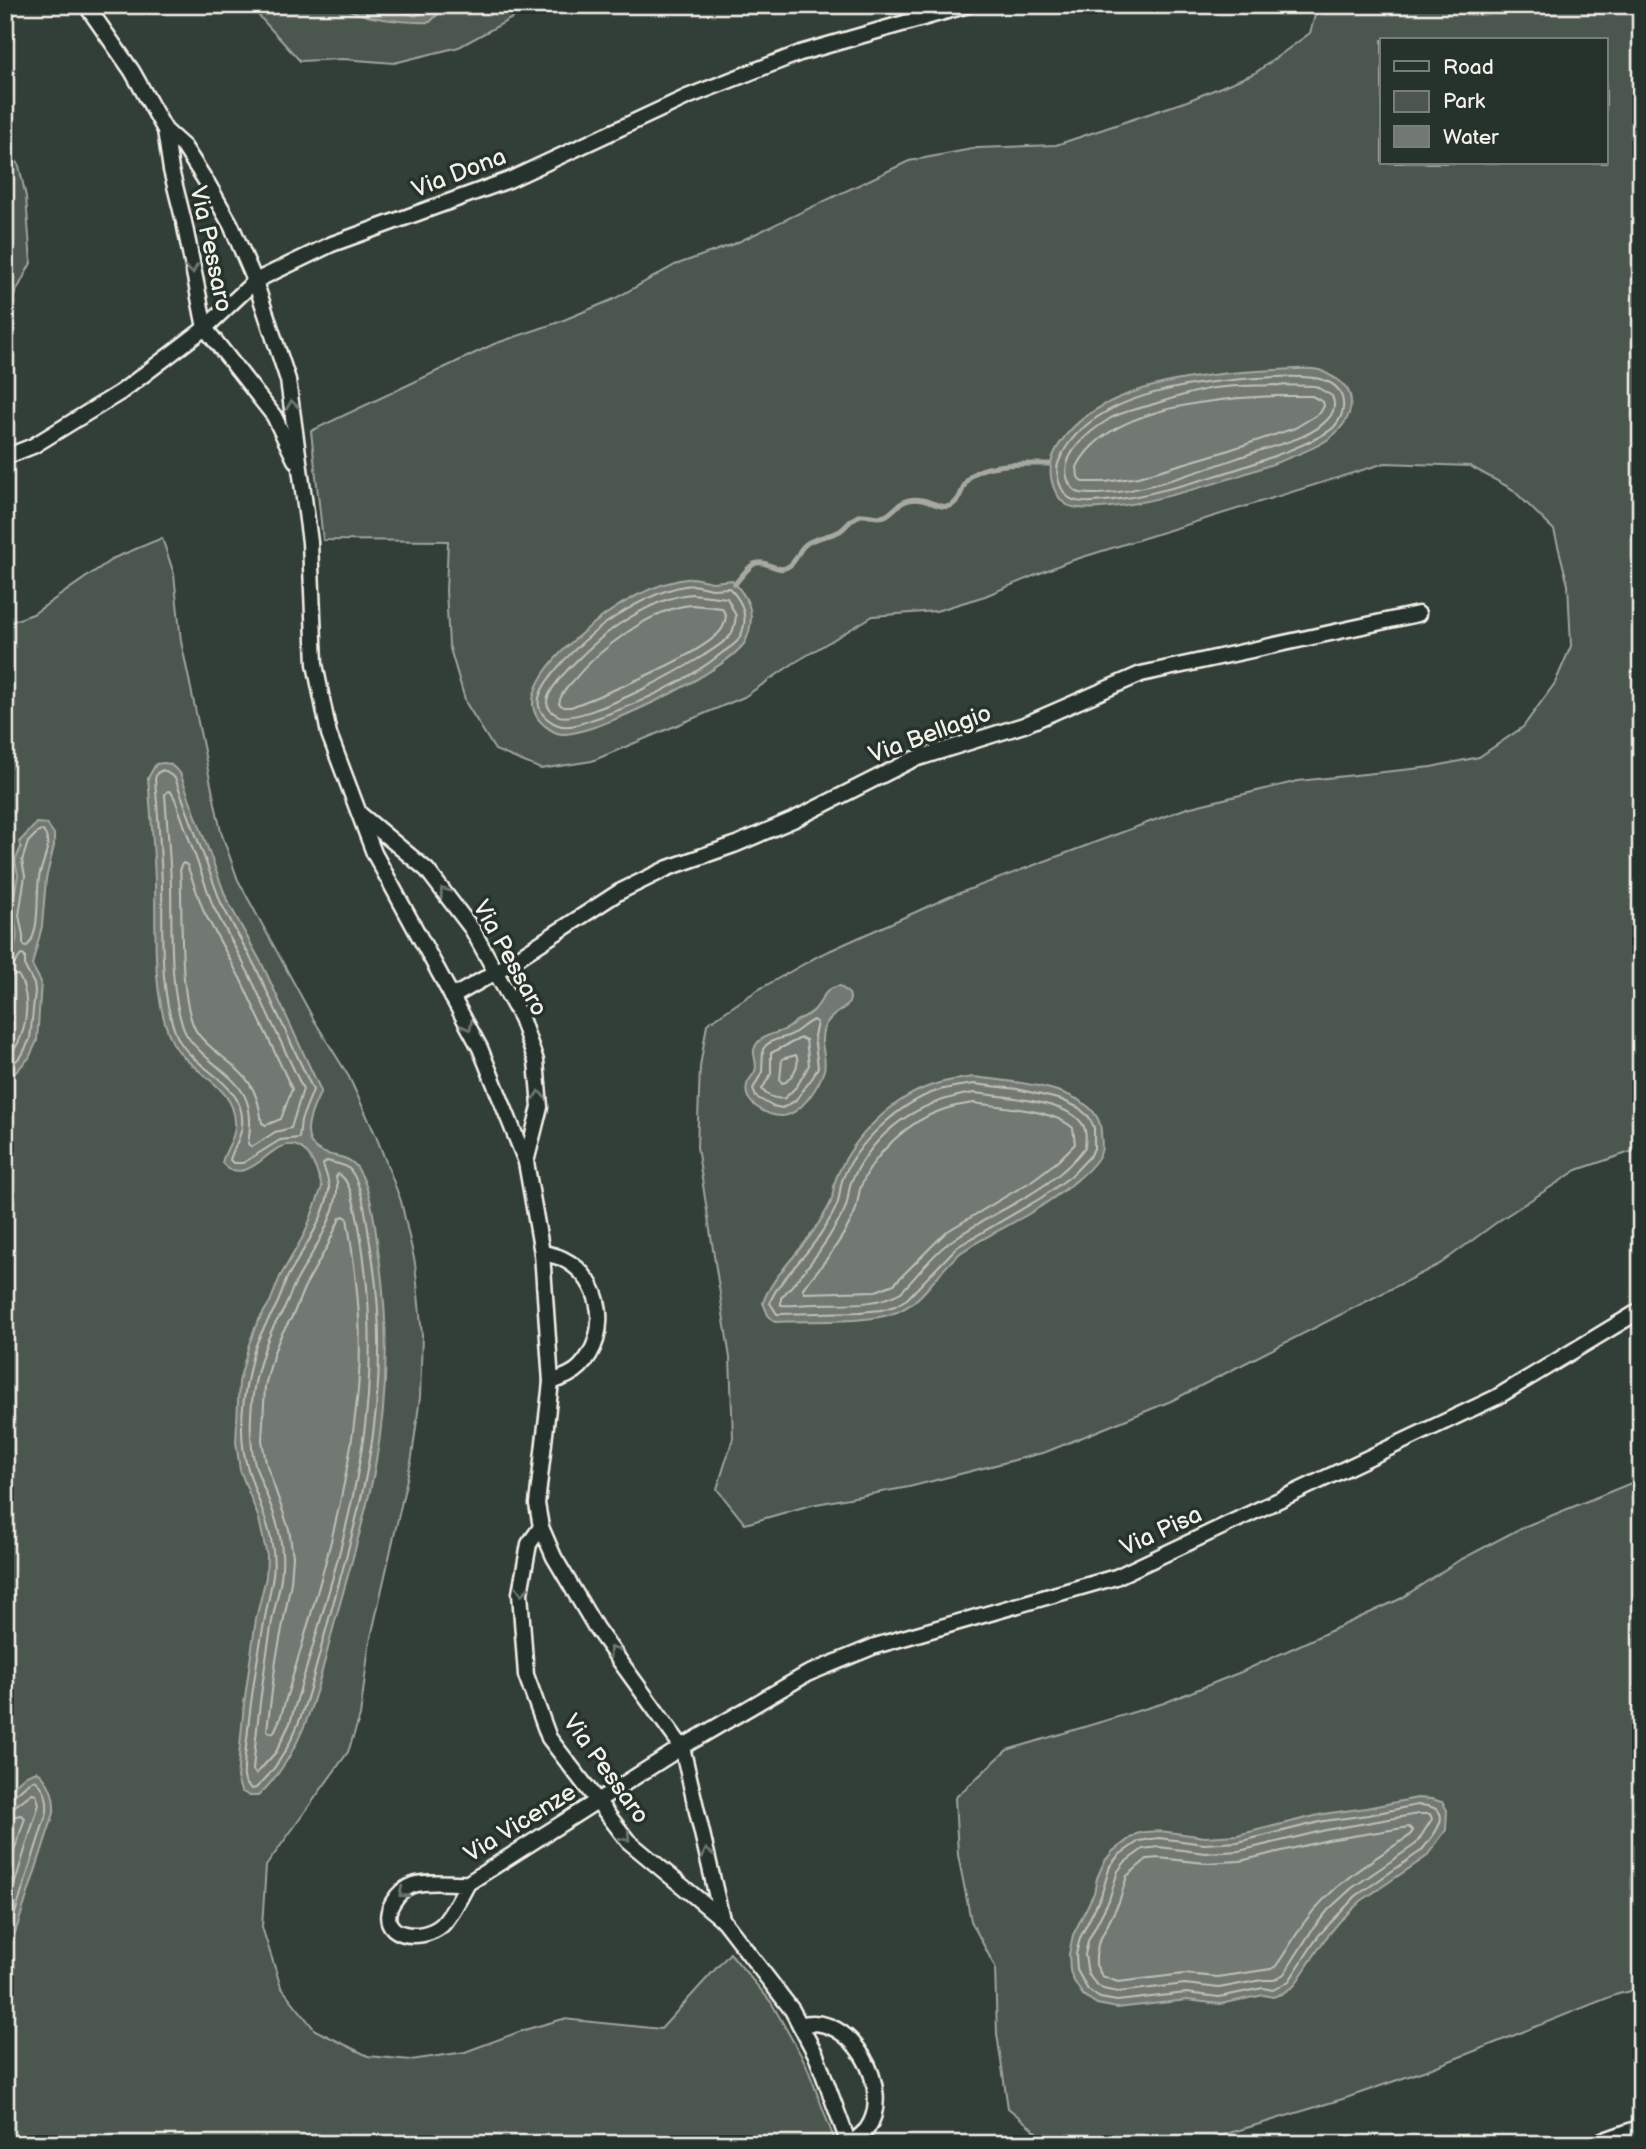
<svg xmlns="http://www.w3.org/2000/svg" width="1646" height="2149" font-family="'Balsamiq Sans',sans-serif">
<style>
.green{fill:#4c564f;stroke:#a0a49c;stroke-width:2;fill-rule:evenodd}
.water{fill:#727972;stroke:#a6a9a1;stroke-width:2}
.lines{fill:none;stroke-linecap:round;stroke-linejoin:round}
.shore{stroke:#c0c1b9;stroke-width:2}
.stream{stroke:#a6a9a1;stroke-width:5}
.street-casing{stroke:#f4f1e8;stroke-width:19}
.street{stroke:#26332d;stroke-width:14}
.oneway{stroke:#6e766e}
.labels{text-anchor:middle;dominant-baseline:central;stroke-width:7;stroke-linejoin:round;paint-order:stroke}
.street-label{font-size:24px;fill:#f4f1e8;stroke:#26332d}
</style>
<rect width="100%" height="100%" fill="#323e38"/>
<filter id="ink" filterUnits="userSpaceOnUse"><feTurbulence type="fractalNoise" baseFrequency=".0143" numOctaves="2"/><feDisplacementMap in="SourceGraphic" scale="14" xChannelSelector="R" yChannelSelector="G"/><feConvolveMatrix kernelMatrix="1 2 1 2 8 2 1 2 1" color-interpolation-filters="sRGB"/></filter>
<g filter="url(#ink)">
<g class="green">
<path d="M256 5H536L459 47 394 63 343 59 300 61 259 16Z"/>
<path d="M1318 5H1631L1641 34V1151L1636 1150 1577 1170 1500 1220 1440 1264 1171 1401 1046 1452 909 1487 811 1505 745 1524 717 1489 733 1438 730 1358 697 1147 700 1067 707 1024 756 991 820 955 949 897 1187 808 1298 781 1431 767 1479 757 1523 727 1555 683 1571 646 1568 585 1554 530 1512 489 1470 466 1385 463 1067 562 985 596 936 611 873 616 794 663 744 697 592 761 541 769 495 750 466 703 449 645 446 591 448 541 323 540 311 431 494 344 559 322 614 299 675 265 734 244 909 161 977 148 1056 145 1187 101 1255 73 1310 33ZM1382 40H1606V163H1382Z"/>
<path d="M5 143 19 166 26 197 31 263 5 313Z"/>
<path d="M162 538 174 574 181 641 221 832 238 880 314 1020 349 1077 376 1136 401 1201 415 1263 422 1335 420 1397 412 1457 369 1646 360 1716 348 1752 266 1866 262 1927 281 1987 315 2030 368 2056 411 2060 465 2052 524 2030 563 2019 661 2029 730 1953 771 2002 806 2064 836 2144H5V624L33 614 114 558Z"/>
<path d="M1641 1479V1988L1615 1995 1432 2068 1346 2098 1193 2144H1051L1008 2108 997 2034 995 1967 971 1921 958 1855 955 1798 1007 1750 1164 1703 1241 1672 1400 1599 1458 1561 1521 1528Z"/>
</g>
<g class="water">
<path d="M340 5H384L415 16 438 5H447L430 22C406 23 360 19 340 5Z"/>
<path d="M1276 370C1289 370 1306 367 1319 370 1323 371 1329 375 1333 377 1364 394 1350 424 1327 440 1295 462 1093 528 1064 503 1051 491 1047 470 1054 454 1088 383 1206 373 1276 370Z"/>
<path d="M693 578 712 582 732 580C747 597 755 609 749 632 747 637 746 643 742 646 719 674 598 734 562 734 555 734 549 729 544 725 513 699 555 657 576 638 608 610 650 582 693 578Z"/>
<path d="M164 763 170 764 180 773 227 900 263 966 321 1091C310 1115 294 1146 331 1155 342 1157 352 1159 358 1169 373 1193 375 1228 379 1256 389 1327 388 1401 374 1472 364 1523 348 1574 334 1625 318 1686 306 1751 258 1796H250L241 1791 237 1778 244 1704 256 1619 266 1577 267 1556 259 1519 240 1470 236 1442 239 1382 249 1344 257 1323 270 1302 280 1277 305 1233 322 1187C317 1169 306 1136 281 1147 268 1152 258 1167 244 1170 239 1172 232 1170 228 1169L222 1163C225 1149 236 1138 235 1123 235 1082 184 1072 170 1037 152 994 156 931 155 884 154 849 151 813 148 778L156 764Z"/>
<path d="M37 823 47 824 54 834V846L46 879 42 926 32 965 41 982 37 1041 29 1058 10 1078 5 1090V963C16 952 22 930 10 917L18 875 15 861 21 847 19 842Z"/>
<path d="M840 986 849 994C857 1013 815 1009 823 1049 824 1056 826 1063 824 1070 819 1086 801 1115 782 1116 767 1116 742 1103 747 1085 748 1080 753 1076 755 1071 758 1064 753 1057 754 1050 759 1033 776 1035 788 1028 792 1026 793 1024 796 1021 802 1017 809 1016 814 1010 824 1000 823 988 840 986Z"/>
<path d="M973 1077C1007 1081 1099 1086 1101 1131 1101 1138 1103 1146 1101 1152 1094 1170 1062 1192 1046 1203 1020 1221 990 1233 963 1251 939 1268 925 1301 897 1312 869 1324 808 1320 775 1322L768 1315 763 1303C770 1279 800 1252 815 1229 820 1221 827 1211 831 1202 834 1193 833 1184 837 1176 854 1136 894 1096 936 1084 948 1080 961 1079 973 1077Z"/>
<path d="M37 1771C50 1782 55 1796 54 1813L5 1964V1794L26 1775Z"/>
<path d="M1417 1798 1432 1799 1442 1802 1447 1810 1446 1830 1426 1857 1361 1901 1340 1921 1325 1939 1294 1986 1281 1994 1273 1997 1264 1995 1220 2004 1187 2000 1117 2008 1097 2004 1083 1995 1074 1981 1070 1971 1069 1954 1073 1935 1094 1893 1097 1878 1104 1862 1113 1851 1136 1834 1145 1832 1160 1831 1205 1837 1237 1835 1323 1814 1366 1808Z"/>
</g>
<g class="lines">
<g class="shore">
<path d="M1276 377C1298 377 1341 372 1343 403 1344 411 1340 420 1334 427 1309 452 1101 517 1071 499 1065 496 1061 488 1059 482 1057 475 1056 467 1059 461 1089 389 1209 380 1276 377Z"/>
<path d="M1276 385 1315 386 1332 396C1336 405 1334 413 1327 420 1309 439 1279 444 1255 452 1210 467 1127 500 1080 493 1075 492 1072 488 1069 483 1056 456 1091 430 1111 418 1124 411 1138 409 1151 405 1170 399 1189 393 1208 389 1230 385 1254 386 1276 385Z"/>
<path d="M1277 396H1312L1323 402 1324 406 1320 413 1295 428 1223 452 1138 477 1106 482H1082L1078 477 1077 467C1106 407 1218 398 1277 396Z"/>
<path d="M693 585 712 589 729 588C743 601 751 621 738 640 735 645 727 649 722 653 681 686 629 708 579 724 568 728 558 727 549 720 542 715 537 707 539 698 545 673 593 631 615 617 638 602 665 587 693 585Z"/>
<path d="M692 594 727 598 736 616C735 623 734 631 730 636 712 656 578 729 557 715 553 713 548 709 547 703 546 684 602 636 618 625 639 611 667 596 692 594Z"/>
<path d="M692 605 722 608 726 616C725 620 725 623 723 627 711 652 600 696 571 707H564L559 704C560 694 567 688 573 681 597 651 653 607 692 605Z"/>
<path d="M163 770 175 778 221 903 257 970 313 1090 301 1120 299 1138 280 1140 243 1163H233L230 1160C233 1148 241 1139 242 1125 246 1080 190 1070 176 1034 159 992 163 931 162 886 161 850 158 815 155 779L157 773Z"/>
<path d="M168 791 171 792 175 799 213 906 249 974 303 1089 291 1128 275 1132 252 1147 248 1144C257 1094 238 1084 204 1055 196 1047 188 1040 184 1030 169 990 172 928 171 885 170 855 167 824 165 794Z"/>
<path d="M39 831H43C54 845 41 863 39 878 36 897 41 935 26 947L23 944V936L19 915 25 876 22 861 28 842Z"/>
<path d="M183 863 187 865 204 912 240 978 292 1089 281 1119 266 1125 262 1123C257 1081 243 1074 213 1049 206 1043 199 1037 195 1029 178 994 183 908 180 867Z"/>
<path d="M5 967 13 966 21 955 25 956V967L34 984 35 991 30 1039 22 1055 5 1072"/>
<path d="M5 976 18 975C33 997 27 1043 5 1059"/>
<path d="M813 1020 817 1023 814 1036 818 1067 813 1077 795 1101 782 1108 772 1106 756 1097 753 1089 762 1072 763 1049C770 1039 778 1040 788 1036 797 1033 804 1024 813 1020Z"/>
<path d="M801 1038 806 1040 809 1065 797 1086 785 1098C777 1100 766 1096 762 1089L771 1074V1053Z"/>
<path d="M796 1055C801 1065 793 1075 786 1082L782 1083 780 1080 782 1059Z"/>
<path d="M974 1084 1017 1089 1062 1100 1079 1108 1089 1117 1094 1128V1148L1091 1155 1071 1176 1041 1198 957 1247 907 1299 895 1306 881 1310 860 1312 777 1314 770 1303C774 1286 806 1256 817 1239 825 1227 834 1215 838 1202 840 1195 840 1187 842 1181 855 1144 900 1103 937 1091 948 1087 962 1086 974 1084Z"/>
<path d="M974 1093C999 1096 1064 1101 1080 1121 1087 1128 1086 1138 1085 1147 1053 1191 997 1209 954 1239 934 1252 918 1275 901 1292 875 1307 844 1303 814 1304 803 1304 792 1306 781 1305V1298C801 1276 821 1252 836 1225 840 1219 844 1213 846 1206 849 1197 848 1188 852 1180 877 1128 919 1101 974 1093Z"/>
<path d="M974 1103C1001 1107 1052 1109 1073 1128L1075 1144 1058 1161 1030 1182 946 1232 894 1284 876 1291 804 1293 803 1288C823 1265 843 1240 855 1212 858 1204 858 1194 861 1186 874 1153 909 1121 942 1110 952 1106 963 1105 974 1103Z"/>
<path d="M327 1161C333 1163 342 1164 347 1167 361 1177 367 1221 369 1237 383 1313 382 1394 367 1470 357 1524 340 1577 326 1630 310 1686 300 1748 256 1788L252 1789C247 1786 245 1783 244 1777 243 1761 247 1744 248 1729 253 1679 262 1631 272 1582 280 1541 259 1507 248 1469 236 1433 244 1390 253 1354 258 1335 268 1322 276 1306 281 1297 283 1286 288 1276 303 1249 324 1221 329 1190 330 1182 325 1172 323 1164Z"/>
<path d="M338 1174C351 1178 356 1213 359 1226 369 1283 372 1339 368 1396 360 1503 320 1620 290 1723L276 1752 256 1774 253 1770C257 1722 263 1675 271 1627 275 1603 284 1579 282 1554 281 1523 266 1496 256 1468 248 1441 250 1405 256 1378 260 1362 264 1347 271 1332 274 1324 280 1317 284 1309 289 1300 291 1289 297 1280 311 1254 344 1207 336 1177Z"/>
<path d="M344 1216 347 1218C357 1278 364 1338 357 1399 346 1508 311 1614 280 1719L274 1732 270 1733 267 1730 276 1660 291 1582 293 1556 289 1529 266 1463 262 1440 265 1386 274 1352 281 1335 293 1315 304 1288 328 1245 340 1218Z"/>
<path d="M5 1799C18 1797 23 1783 35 1780 45 1787 48 1800 47 1812L5 1945"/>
<path d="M1417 1805C1458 1806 1437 1832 1421 1851L1356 1896 1319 1935 1289 1981 1273 1990 1263 1988 1219 1997 1186 1993 1117 2001 1100 1998 1088 1990 1077 1970 1076 1954 1080 1938 1101 1896 1110 1866 1119 1855 1139 1841 1159 1838 1204 1844 1238 1842 1324 1821 1368 1815Z"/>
<path d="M5 1808 15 1806 32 1793 36 1794 39 1804 5 1915"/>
<path d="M1418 1814H1430L1432 1819 1416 1844 1352 1888 1329 1909 1312 1930 1284 1974 1274 1980H1262L1219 1988 1185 1984 1118 1992 1103 1989 1095 1983 1088 1974 1085 1955 1088 1941 1109 1900 1118 1871 1125 1862 1143 1849 1159 1847 1205 1853 1239 1851 1326 1830Z"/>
<path d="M5 1818 21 1815 25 1818 5 1879"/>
<path d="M1409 1827 1413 1831 1408 1837C1370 1861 1330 1886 1303 1924 1294 1938 1286 1952 1276 1966L1271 1969 1218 1977 1184 1974 1118 1982 1102 1976 1096 1965V1956L1098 1944 1119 1902 1127 1876 1147 1859 1159 1858 1205 1863 1240 1861 1328 1840Z"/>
</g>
<path class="stream" d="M735 584C741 577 747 568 754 564 767 558 777 575 789 566 797 561 798 550 805 545 813 537 829 537 840 531 847 526 852 517 861 515 870 514 878 520 887 515 895 510 899 502 909 500 925 496 941 510 950 506 963 500 961 484 971 476 985 462 1030 464 1049 464"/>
<g class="street-casing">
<g id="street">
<path d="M86 5 132 71 165 130 184 147 209 186 231 225 255 281 288 380 310 542 315 664 329 734 374 853 480 1048 526 1162 542 1253 551 1382 537 1504 541 1527 554 1557 596 1628 682 1747 722 1919"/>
<path d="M165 130 171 170 184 222 205 328 274 416 295 460"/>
<path d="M5 457 33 446 121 392 205 328 255 281 332 244 509 180 687 97 800 53 968 5"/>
<path d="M360 814 427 870 472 929 521 1018 536 1061 540 1107 526 1162"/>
<path d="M452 997 496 972 619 892 668 868 734 845 795 819 912 760 1024 725 1141 674 1418 614"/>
<path d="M542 1253C549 1254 557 1256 563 1259 604 1279 611 1335 580 1367 572 1375 562 1378 551 1382"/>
<path d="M541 1527 529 1544 520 1593 526 1675 549 1738 628 1841 722 1919 792 2010 816 2055 849 2144"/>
<path d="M468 1883C451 1884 429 1880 413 1885 404 1888 398 1894 393 1902 373 1936 421 1944 442 1925 453 1914 460 1897 468 1883L682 1747 807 1674 875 1646 1116 1577 1497 1397 1641 1310"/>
<path d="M800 2025C851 2010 895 2090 867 2129 863 2134 856 2139 851 2144"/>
<path d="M1593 2144 1641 2127"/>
</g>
</g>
<use href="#street" class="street"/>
</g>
<defs><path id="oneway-chevron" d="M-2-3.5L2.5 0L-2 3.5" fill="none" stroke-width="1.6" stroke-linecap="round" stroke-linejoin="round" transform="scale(1.75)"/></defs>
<g class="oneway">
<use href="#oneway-chevron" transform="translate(192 269) rotate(80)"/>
<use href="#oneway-chevron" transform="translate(292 405) rotate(-98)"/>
<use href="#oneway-chevron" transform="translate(444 892) rotate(-127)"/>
<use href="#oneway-chevron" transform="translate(468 1026) rotate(62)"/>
<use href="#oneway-chevron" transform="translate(539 1095) rotate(-95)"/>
<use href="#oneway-chevron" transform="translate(522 1591) rotate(95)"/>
<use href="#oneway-chevron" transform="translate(613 1651) rotate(-126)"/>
<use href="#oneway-chevron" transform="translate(626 1837) rotate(48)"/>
<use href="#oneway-chevron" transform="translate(707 1853) rotate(-103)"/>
<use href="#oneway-chevron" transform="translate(403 1893) rotate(141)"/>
</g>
</g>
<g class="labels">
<g class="street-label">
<text transform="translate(459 173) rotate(-21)">Via Dona</text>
<text transform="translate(211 249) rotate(78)">Via Pessaro</text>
<text transform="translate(930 734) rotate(-20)">Via Bellagio</text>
<text transform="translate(510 958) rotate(61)">Via Pessaro</text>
<text transform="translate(1161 1531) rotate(-25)">Via Pisa</text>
<text transform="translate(606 1769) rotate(54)">Via Pessaro</text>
<text transform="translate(520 1823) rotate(-32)">Via Vicenze</text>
</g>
</g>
<rect width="1646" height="2149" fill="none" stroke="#26332d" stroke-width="28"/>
<rect x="14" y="14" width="1618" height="2121" fill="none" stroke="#f4f1e8" stroke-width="2.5" filter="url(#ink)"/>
<rect x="1380" y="38" width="228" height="126" fill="#26332d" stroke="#787f78" stroke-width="2"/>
<rect x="1394" y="61" width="35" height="10" fill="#26332d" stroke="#787f78" stroke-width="2"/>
<text x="1443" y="74" font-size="21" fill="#f4f1e8">Road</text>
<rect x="1394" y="91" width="35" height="21" fill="#4c564f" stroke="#787f78" stroke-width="2"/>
<text x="1443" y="108" font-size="21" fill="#f4f1e8">Park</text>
<rect x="1394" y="126" width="35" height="21" fill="#727972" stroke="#787f78" stroke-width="2"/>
<text x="1443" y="144" font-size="21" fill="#f4f1e8">Water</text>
</svg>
